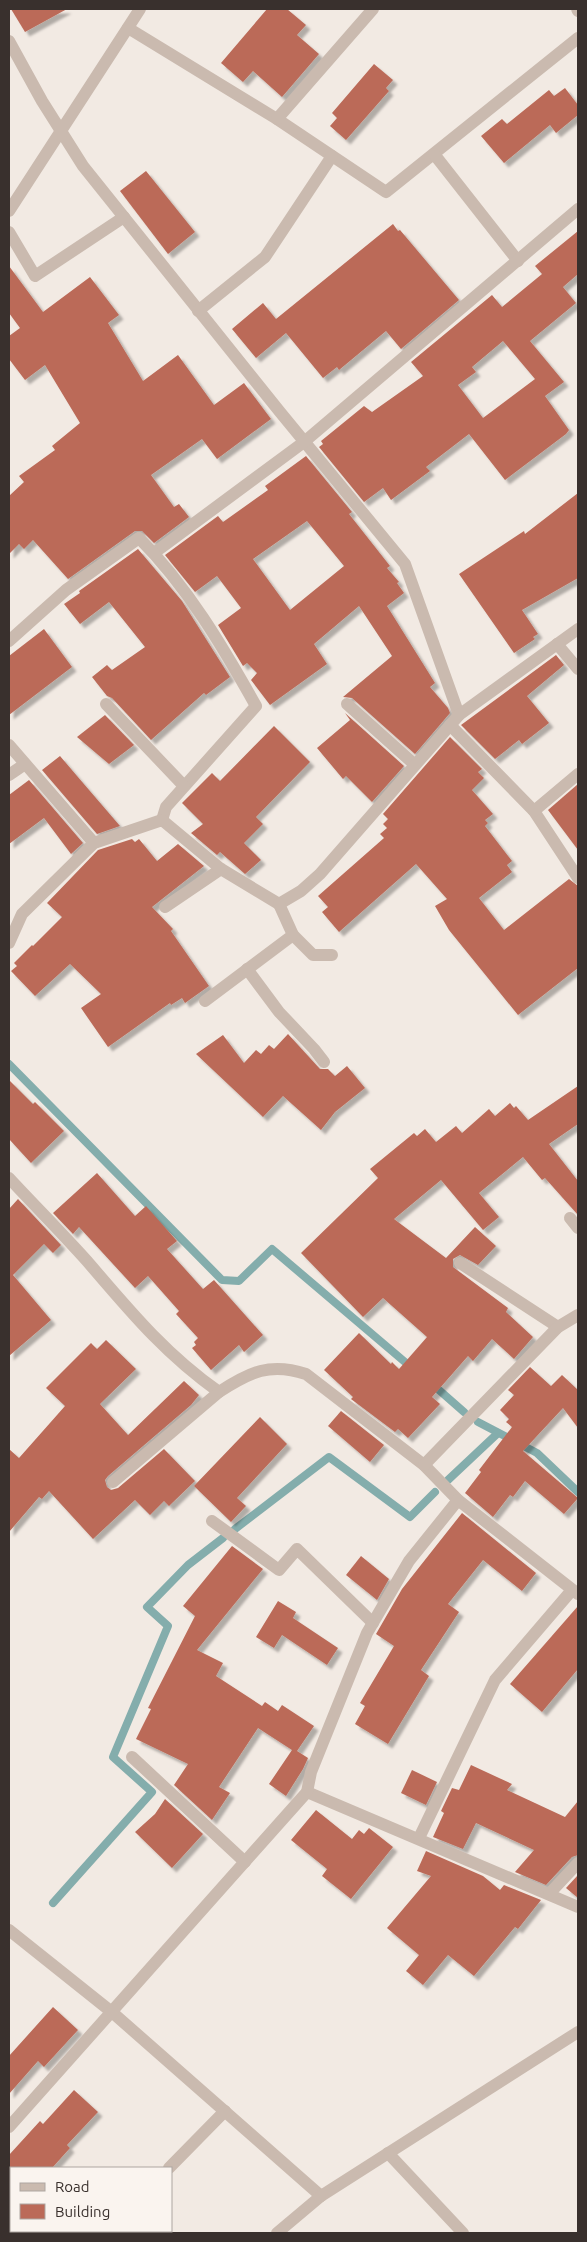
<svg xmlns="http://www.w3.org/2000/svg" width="587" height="2242" font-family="Ubuntu,sans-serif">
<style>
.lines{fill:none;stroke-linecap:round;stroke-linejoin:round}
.stream{stroke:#84adac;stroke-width:8}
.building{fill:#bb6a58;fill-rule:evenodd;filter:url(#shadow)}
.minor{stroke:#cabaaf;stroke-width:12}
</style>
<defs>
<filter id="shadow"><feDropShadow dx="4.5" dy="4.5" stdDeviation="1" flood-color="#0004"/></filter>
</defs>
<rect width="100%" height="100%" fill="#f2eae3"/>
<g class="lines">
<g class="stream">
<path d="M9 1064 222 1280 239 1281 272 1249 412 1368"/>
<path d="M431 1383 464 1412"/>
<path d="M478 1422 537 1453 578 1492"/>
<path d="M448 1480 498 1433"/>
<path d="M235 1529 329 1457 410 1517 435 1492"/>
<path d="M53 1903 152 1792 113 1757 168 1626 147 1607 188 1565 223 1538"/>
</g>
</g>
<g class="building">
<path d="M11 9H67L25 32Z"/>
<path d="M267 9H287L306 25 297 35 319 54 282 97 253 71 243 82 221 63Z"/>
<path d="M374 64 393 80 386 88 389 91 346 140 330 126 337 118 332 113Z"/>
<path d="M565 88 578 105V115L556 133 550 125 504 163 481 136 502 119 507 124 549 90 554 96Z"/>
<path d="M146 171 195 232 168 254 120 191Z"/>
<path d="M393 224 398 231 400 230 459 300 401 349 386 331 339 370 337 367 323 378 286 333 256 358 232 329 263 303 276 319Z"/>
<path d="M578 231V274L563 287 576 303 530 341 564 382 545 396 569 430 566 434 505 480 469 434 426 467 430 471 391 500 383 488 364 502 319 447 323 444 321 441 364 406 372 412 423 376 411 362 492 295 502 307 542 274 535 266ZM503 341 535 379 483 418 458 385 476 372 472 367Z"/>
<path d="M9 266 43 312 90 277 119 315 108 323 143 381 178 355 214 405 244 383 271 419 217 459 202 439 151 475 174 507 179 504 189 517 154 543 142 531H135L68 579 33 540 24 549 19 544 9 554V496L24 482 19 476 55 450 52 446 80 423 45 365 25 380 9 359V336L20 328 9 313Z"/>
<path d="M306 456 352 512 349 514 390 566 387 568 399 582 397 583 404 593 387 606 435 683 430 687 448 708 450 713 415 754 352 698 343 697 392 656 359 606 314 644 327 664 270 705 251 680 257 673 247 663 243 666 218 625 241 608 217 576 195 592 165 555 218 516 223 522 268 490 265 486ZM307 521 344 566 290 610 253 559Z"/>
<path d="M578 493V578L522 610 538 634 533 637 535 639 514 653 459 574 524 531 525 534Z"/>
<path d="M138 549 182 601 230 677 206 695 204 693 151 740 112 698 107 696 92 677 107 665 112 670 145 647 109 602 80 624 64 604 80 593 79 591Z"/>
<path d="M44 629 72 667 9 715V656Z"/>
<path d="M556 655 564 665 527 696 549 723 522 744 519 740 495 759 461 725Z"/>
<path d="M345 713 404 766 372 802 346 776 343 779 317 748 350 720Z"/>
<path d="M105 715 134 745 109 764 77 737Z"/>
<path d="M274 726 310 762 256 817 263 824 244 843 261 860 245 874 220 852 217 855 191 833 203 824 182 803 212 773 220 781Z"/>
<path d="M450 737 482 769 478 772 484 778 472 790 493 814 485 820 488 823 485 826 512 861 507 865 512 872 479 898 504 930 569 879 578 886V968L518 1015 449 930 435 906 447 899 416 864 339 932 322 912 328 907 318 896 384 838 380 834 387 828 383 824 388 819 383 814Z"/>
<path d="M60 756 77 776 120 826 97 834 42 770Z"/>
<path d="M29 780 83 843 71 854 44 818 9 844V795Z"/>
<path d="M578 784V850L548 810Z"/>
<path d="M132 839 135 842 139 839 157 861 178 844 204 866 152 907 173 929 171 931 209 986 185 1003 182 998 171 1005 170 1003 108 1047 81 1008 101 994 70 964 35 996 11 971 17 966 14 963 32 945 33 946 62 917 47 903 98 850Z"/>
<path d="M288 1034 320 1069H328L335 1076 347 1066 365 1088 335 1112 321 1130 283 1096 263 1117 196 1054 223 1035 244 1063 256 1050 261 1054 269 1045 274 1049Z"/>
<path d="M9 1080 33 1104 35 1102 64 1131 31 1163 9 1139Z"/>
<path d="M578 1086V1124L549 1144 578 1181V1215L545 1178 542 1180 523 1157 479 1193 499 1217 483 1230 441 1180 394 1219 446 1258 475 1227 496 1246 478 1265 460 1255 453 1259V1267L508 1308 506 1312 533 1337 514 1359 492 1339 473 1361 468 1356 432 1397 440 1404 408 1438 398 1429 395 1432 351 1399 353 1397 324 1370 359 1333 391 1364 392 1362 399 1369 427 1337 383 1298 363 1317 301 1253 378 1178 370 1169 414 1133 417 1136 425 1129 436 1142 456 1126 462 1133 489 1109 495 1116 510 1103 514 1108 516 1106 528 1120Z"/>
<path d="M97 1173 135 1216 146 1206 177 1241 167 1249 203 1289 214 1280 263 1335 244 1352 239 1345 211 1370 192 1348 196 1345 194 1342 198 1338 176 1314 179 1311 148 1276 135 1288 79 1227 73 1234 53 1213Z"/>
<path d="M18 1199 61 1245 53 1253 44 1244 13 1275 51 1320 9 1356V1209Z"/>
<path d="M106 1340 136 1369 100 1404 128 1435 184 1381 199 1395 191 1405 108 1476 105 1480 107 1487 111 1490 118 1488 164 1449 195 1481 169 1506 164 1501 150 1515 135 1500 93 1539 49 1491 42 1499 39 1497 9 1532V1449L19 1458 65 1406 46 1388 91 1343 97 1349Z"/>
<path d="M530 1367 551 1386 562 1375 578 1390V1428L563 1408 523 1451 578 1498 564 1514 525 1481 513 1497 510 1495 493 1517 465 1493 481 1472 479 1470 512 1427 506 1422 509 1419 500 1410 514 1395 508 1390Z"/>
<path d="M341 1411 384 1445 370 1462 328 1426Z"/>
<path d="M260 1417 287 1444 237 1498 246 1506 231 1522 194 1486Z"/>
<path d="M462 1513 536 1573 522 1591 483 1560 448 1604 459 1612 421 1670 429 1676 388 1744 355 1724 365 1706 360 1703 394 1646 376 1634 402 1589Z"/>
<path d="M232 1546 263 1569 197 1650 223 1663 216 1676 262 1706 265 1702 278 1711 282 1705 314 1726 297 1751 308 1758 303 1769 286 1796 269 1784 292 1750 258 1728 219 1787 230 1793 212 1820 174 1785 188 1764 136 1739 151 1709 148 1708 195 1616 183 1606Z"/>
<path d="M361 1556 389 1579 377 1600 346 1575Z"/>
<path d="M278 1601 296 1612 293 1618 338 1648 327 1665 282 1635 274 1648 256 1637Z"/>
<path d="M578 1606V1669L542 1712 510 1684Z"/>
<path d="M471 1765 512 1784 507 1790 565 1817 578 1801V1855L572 1857 546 1885 515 1872 534 1850 476 1823 463 1849 433 1837 444 1813 441 1811 452 1788 459 1790Z"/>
<path d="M412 1770 437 1782 426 1805 401 1793Z"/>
<path d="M165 1799 203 1834 172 1868 135 1832 155 1814Z"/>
<path d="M316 1810 352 1839 359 1830 364 1834 369 1828 393 1847 351 1899 322 1876 327 1869 291 1840Z"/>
<path d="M426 1851 483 1876 500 1890 504 1885 541 1900 518 1929 515 1927 474 1976 448 1955 423 1985 406 1971 419 1955 387 1928 431 1876 417 1871Z"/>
<path d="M578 1875V1898L566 1888Z"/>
<path d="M53 2007 78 2030 44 2067 38 2061 9 2094V2056Z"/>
<path d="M74 2090 98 2112 67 2145 70 2148 52 2168H9V2155L40 2121 43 2124Z"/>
</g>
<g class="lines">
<g class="minor">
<path d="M577 9 578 11"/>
<path d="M128 28 277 119 386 192 578 38"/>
<path d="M9 41 42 101 83 166 280 412 405 564 459 715"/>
<path d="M277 119 373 9"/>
<path d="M434 154 518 261"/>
<path d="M9 211 140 9"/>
<path d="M9 232 35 276 124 217"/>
<path d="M198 311 265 257 332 156"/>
<path d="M154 553 304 442 578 209"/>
<path d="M9 641 66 590 139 538C187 586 223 647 256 706L166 807 162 820"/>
<path d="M557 644 578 669"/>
<path d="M106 704 184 786"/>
<path d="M347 704 414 764"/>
<path d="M450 725 534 811 578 878"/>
<path d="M9 745 94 843"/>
<path d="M9 775 25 764"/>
<path d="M534 811 578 774"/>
<path d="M165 907 221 869"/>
<path d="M293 935 313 955H332"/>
<path d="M9 943 22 914 94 843 162 820 221 869 279 904 301 891 320 874 459 715 578 629"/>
<path d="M247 969 279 1012 314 1049 324 1062"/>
<path d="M205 1001 293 935 279 904"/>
<path d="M9 1178C35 1206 62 1233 87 1261 129 1310 165 1354 219 1392 250 1372 270 1362 306 1374L424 1465 458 1500 578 1594"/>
<path d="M570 1218 578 1228"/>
<path d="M460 1263 558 1327"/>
<path d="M424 1465 558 1327 578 1315"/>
<path d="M113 1482 219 1392"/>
<path d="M212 1521 279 1570 297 1549 373 1623"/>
<path d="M132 1757 245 1862"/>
<path d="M307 1792 578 1907"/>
<path d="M419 1838 495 1680 572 1590"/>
<path d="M549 1894 578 1863"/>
<path d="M9 1930 113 2013 321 2196"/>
<path d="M9 2127 307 1792 311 1772 367 1633 409 1561 458 1500"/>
<path d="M388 2153 463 2233"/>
<path d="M169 2168 225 2111"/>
<path d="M105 2233 108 2231"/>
<path d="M277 2233 321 2196 578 2032"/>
</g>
</g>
<rect width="587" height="2242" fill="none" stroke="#39302d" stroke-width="20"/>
<rect x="10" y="2167" width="162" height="65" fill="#faf4ef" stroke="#ada6a1"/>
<rect x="20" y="2183" width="25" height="8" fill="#cabaaf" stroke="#ada6a1"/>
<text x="55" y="2192" font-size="15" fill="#39302d">Road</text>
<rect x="20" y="2204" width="25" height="15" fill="#bb6a58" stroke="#ada6a1"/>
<text x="55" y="2217" font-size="15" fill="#39302d">Building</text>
</svg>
